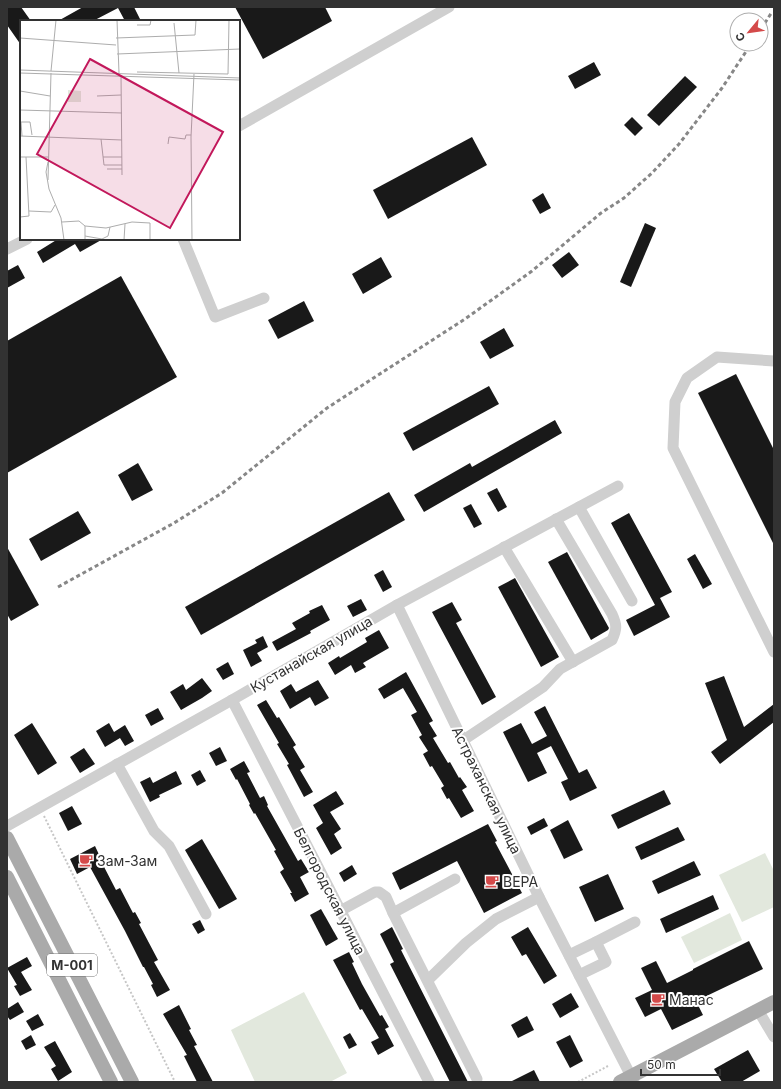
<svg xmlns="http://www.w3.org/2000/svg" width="781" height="1089" font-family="Inter,sans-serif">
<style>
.green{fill:#e2e8dd}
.building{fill:#191919}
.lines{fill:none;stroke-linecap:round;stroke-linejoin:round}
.path{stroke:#c6c6c6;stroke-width:2;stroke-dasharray:2 2;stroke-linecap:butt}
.minor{stroke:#cfcfcf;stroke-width:11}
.major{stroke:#aaa;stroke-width:14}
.rail{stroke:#878787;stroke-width:3;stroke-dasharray:4 3;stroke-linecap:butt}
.labels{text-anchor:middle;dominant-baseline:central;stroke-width:4;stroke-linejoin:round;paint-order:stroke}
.shield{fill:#fff;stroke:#707070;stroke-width:1}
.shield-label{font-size:13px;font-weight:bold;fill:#323232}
.street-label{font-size:14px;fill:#323232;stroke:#fff}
.poi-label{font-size:14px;fill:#323232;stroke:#fff;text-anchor:start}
.inset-road{fill:none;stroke:#adadad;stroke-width:1}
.view{fill:#c2185b;fill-opacity:0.15;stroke:#c2185b;stroke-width:2}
.inset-edge{fill:none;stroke:#323232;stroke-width:2}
</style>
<rect width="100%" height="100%" fill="#fff"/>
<g class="green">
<path d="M765 853 774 871V907L742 922 719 875Z"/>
<path d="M730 913 742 940 694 963 681 937Z"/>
<path d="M304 992 347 1073 330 1082H255L231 1030Z"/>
</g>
<g class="building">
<path d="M7 7H21L31 21H21V45L7 25Z"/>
<path d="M83 7H134L141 21H125L118 8 93 21H58Z"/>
<path d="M235 7H325L332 21 263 59Z"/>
<path d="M594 62 601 75 575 89 568 76Z"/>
<path d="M685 76 697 87 659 126 647 115Z"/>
<path d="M632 117 643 128 635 136 624 125Z"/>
<path d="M472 137 487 165 388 219 373 190Z"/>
<path d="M543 193 551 208 540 214 532 200Z"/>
<path d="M645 223 656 228 631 287 620 282Z"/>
<path d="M58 239H103L80 252 75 244 43 263 37 252Z"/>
<path d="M569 252 579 265 562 278 552 265Z"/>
<path d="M381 257 392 277 363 294 352 274Z"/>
<path d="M18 265 25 278 7 288V271Z"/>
<path d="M121 276 177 377 7 473V341Z"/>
<path d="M304 301 314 321 278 339 268 320Z"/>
<path d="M504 328 514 346 490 359 480 342Z"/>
<path d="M736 374 774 450V545L698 393Z"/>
<path d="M489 386 499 404 413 451 403 433Z"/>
<path d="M555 420 562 433 424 512 414 495 470 463 472 467Z"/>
<path d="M138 463 153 490 132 501 118 475Z"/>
<path d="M497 488 507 507 498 512 487 493Z"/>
<path d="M389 492 405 520 201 635 185 607Z"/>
<path d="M471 504 482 524 474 528 463 508Z"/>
<path d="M78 511 91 533 41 561 29 539Z"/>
<path d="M629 513 672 592 660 598 670 617 634 636 626 620 655 605 611 523Z"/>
<path d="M7 547 39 605 11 621 7 614Z"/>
<path d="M567 552 609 628 608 630 591 640 548 562Z"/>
<path d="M695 554 712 584 703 589 687 559Z"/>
<path d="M383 570 392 587 383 592 374 575Z"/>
<path d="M515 578 559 657 541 667 498 587Z"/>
<path d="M361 599 367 610 353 617 347 606Z"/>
<path d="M452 602 462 620 456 623 496 697 482 705 432 612Z"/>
<path d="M322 605 330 620 310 631 311 633 277 651 272 642 296 629 292 623 310 613 309 611Z"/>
<path d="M379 630 389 648 363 663 366 667 355 673 351 665 335 675 328 663 339 656 340 658 367 642 365 638Z"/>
<path d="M263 636 268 647 257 653 262 661 251 667 243 650 257 643 255 640Z"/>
<path d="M228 662 234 674 223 680 216 669Z"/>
<path d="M406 672 433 721 429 723 437 736 433 738 448 763 450 762 459 778 460 777 467 787 462 790 474 811 461 818 449 798 447 799 441 788 444 786 432 766 430 767 423 754 428 751 419 737 422 735 411 715 417 712 403 688 384 699 378 689Z"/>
<path d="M724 676 744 727 774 704V722L720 764 711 752 727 740 705 683Z"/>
<path d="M202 678 212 691 202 698 181 710 170 692 183 684 186 690Z"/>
<path d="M318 680 329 698 315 706 310 697 290 709 280 691 291 684 296 692Z"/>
<path d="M266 700 277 718 279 717 296 745 293 747 305 767 300 770 313 792 304 797 287 765 289 764 277 744 279 743 257 705Z"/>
<path d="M545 706 579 773 587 769 597 788 570 801 561 782 568 779 551 746 537 753 547 773 528 782 503 732 521 723 532 744 547 736 534 712Z"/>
<path d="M158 708 164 719 151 726 145 715Z"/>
<path d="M32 723 57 763 38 775 14 735Z"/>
<path d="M109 723 114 732 125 725 134 741 125 746 120 738 105 747 96 731Z"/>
<path d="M220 747 227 761 216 766 209 753Z"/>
<path d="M84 748 95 764 80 773 70 757Z"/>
<path d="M244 761 250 772 247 773 260 798 264 796 268 805 267 806 298 861 301 859 309 872 300 877 309 894 295 902 290 893H292L280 872 284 869 274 851 276 850 255 813 254 814 249 805 250 804 237 779 236 780 230 769Z"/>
<path d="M200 770 206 781 197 786 191 775Z"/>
<path d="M176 771 182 784 159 795 160 797 150 802 140 782 150 777 153 783Z"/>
<path d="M664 790 671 804 618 829 611 815Z"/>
<path d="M336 791 344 804 330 812 341 829 334 834 342 848 331 855 316 828 323 823 313 805Z"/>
<path d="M72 806 82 824 68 831 59 813Z"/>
<path d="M544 818 548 826 531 835 527 827Z"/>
<path d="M568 820 583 850 564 859 550 830Z"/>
<path d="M488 824 497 841 495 842 522 893 484 913 457 861 400 890 392 873Z"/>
<path d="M678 827 685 840 641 860 635 847Z"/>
<path d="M202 839 237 899 219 909 185 850Z"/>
<path d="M95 846 102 861H101L116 890 120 888 133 913 135 912 141 923 139 924 158 960 154 962 170 990 157 997 151 985 153 984 144 967H143L125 931 90 867 77 874 70 859Z"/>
<path d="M694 861 701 875 658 894 652 881Z"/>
<path d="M352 865 357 874 344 882 339 873Z"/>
<path d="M608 874 624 909 595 922 579 887Z"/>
<path d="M713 895 719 909 666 933 660 919Z"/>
<path d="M321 909 338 939 326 946 310 915Z"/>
<path d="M200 920 205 930 198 934 192 924Z"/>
<path d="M392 927 403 949 401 950 468 1082H450L390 964 394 962 380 934Z"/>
<path d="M528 927 557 976 544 984 526 954 522 956 511 937Z"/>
<path d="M749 941 763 969 696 1001 703 1015 672 1030 661 1009 645 1017 635 998 652 990 641 968 656 961 667 983 693 970V969Z"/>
<path d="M349 952 354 962 352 963 362 984 380 1016 382 1015 389 1027 385 1029 394 1046 378 1055 371 1042 379 1038 362 1009 360 1010 333 960Z"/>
<path d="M27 957 32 966 21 972 32 990 20 996 14 986 17 985 7 968Z"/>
<path d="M571 993 579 1007 560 1018 552 1004Z"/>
<path d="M18 1002 24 1012 10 1020 7 1016V1009Z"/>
<path d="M179 1005 191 1029 189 1030 197 1045 194 1046 213 1082H197L184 1056 187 1055 163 1014Z"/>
<path d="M38 1014 44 1025 32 1031 26 1021Z"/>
<path d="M527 1016 534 1030 518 1038 511 1025Z"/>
<path d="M350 1033 357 1045 349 1049 343 1037Z"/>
<path d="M31 1035 36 1045 26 1050 21 1041Z"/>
<path d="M570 1035 583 1061 570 1068 556 1042Z"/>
<path d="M55 1041 72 1072 58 1081 51 1069 56 1066 44 1047Z"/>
<path d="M748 1050 760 1071 741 1082H722L714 1069Z"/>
<path d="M534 1070 540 1082H510Z"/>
</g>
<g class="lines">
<g class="path">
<path d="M44 816 175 1082"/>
<path d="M578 1082 608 1066"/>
</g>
<g class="minor">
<path d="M239 126 449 7"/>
<path d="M183 239 215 317 264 298"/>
<path d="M7 249 27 239"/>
<path d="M774 361 717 357 687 378 675 402 673 448 774 652"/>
<path d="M579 507 632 601"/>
<path d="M504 547 573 662"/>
<path d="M397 605 539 897 634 1082"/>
<path d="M232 700 429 1082"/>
<path d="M462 741 543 687 560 669 612 640C617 629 617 625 612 614L556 519"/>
<path d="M117 764 154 831 169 846 206 914"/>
<path d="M7 826 232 700 397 605 618 486"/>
<path d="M340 911 375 892H379L386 897 393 913 455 879"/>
<path d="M393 913 477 1079"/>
<path d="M569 955 596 942"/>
<path d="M579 975 606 962 596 942 635 922"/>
<path d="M428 980 466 943 496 919 539 897"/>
<path d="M758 1010 774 1037"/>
</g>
<g class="major">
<path d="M7 838 132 1082"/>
<path d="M7 877 111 1082"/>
<path d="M620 1082 774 1002"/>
</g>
<g class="rail">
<path d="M761 29 772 12"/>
<path d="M58 587 174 523 222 493 327 408 465 319 532 271 601 213 624 198 652 173 679 144 722 88 751 44"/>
</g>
</g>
<defs>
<g id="cafe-bare" transform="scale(1.08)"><path d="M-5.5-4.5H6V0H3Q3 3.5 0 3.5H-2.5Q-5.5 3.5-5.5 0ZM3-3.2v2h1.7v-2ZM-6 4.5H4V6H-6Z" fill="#d44a4a" stroke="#fff" stroke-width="2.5" paint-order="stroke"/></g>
</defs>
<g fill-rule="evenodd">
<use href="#cafe-bare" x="86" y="860"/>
<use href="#cafe-bare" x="492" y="881"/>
<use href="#cafe-bare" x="658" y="999"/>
</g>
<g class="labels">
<rect class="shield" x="47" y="954" width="50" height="22" rx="3"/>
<g class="shield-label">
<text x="72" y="965">M-001</text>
</g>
<g class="street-label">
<text transform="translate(311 654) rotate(-30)">Кустанайская улица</text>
<text transform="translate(487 790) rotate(64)">Астраханская улица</text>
<text transform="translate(330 891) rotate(63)">Белгородская улица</text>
</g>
<g class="poi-label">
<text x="97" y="860">Зам-Зам</text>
<text x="503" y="881">ВЕРА</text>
<text x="669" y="999">Манас</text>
</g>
</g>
<g transform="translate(20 20)">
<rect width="220" height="220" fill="#fff"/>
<path d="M48 70 61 71V82H48Z" fill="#e2e8dd"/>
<path class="inset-road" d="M97 0 99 53M154 3 159 53M117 5H130L131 0M0 18 96 25M96 18 175 15 176 0M97 34 220 29M0 50 220 58M31 51 36 0M117 52 208 54 209 0M0 53 220 60M101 55 102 155M0 71 30 76M77 76 101 75M0 90 102 93M0 116 102 120M2 116 1 102H10L12 115M81 119 84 145H102M148 124 149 117 165 119 166 115H171M0 137H28M83 137H102M28 142 26 152 29 169 41 198 44 220M87 149H102M28 160 31 53M9 191 31 192 35 185M0 197 9 196 6 137M42 202 59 201 65 206M65 206 86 208 112 202 130 203V220M65 206V220M65 216 82 219 88 216 90 207M104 220 105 204M172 220 171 117 174 54"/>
<path class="view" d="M70 39 203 112 150 208 17 134Z"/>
<rect width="220" height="220" class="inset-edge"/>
</g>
<rect width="781" height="1089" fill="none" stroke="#323232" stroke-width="16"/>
<g transform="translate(749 32) rotate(241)"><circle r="19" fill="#ffffff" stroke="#adadad"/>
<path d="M0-3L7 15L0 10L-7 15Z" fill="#d44a4a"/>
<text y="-6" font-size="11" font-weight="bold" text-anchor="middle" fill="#323232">С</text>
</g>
<path d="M641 1069v6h79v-6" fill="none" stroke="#323232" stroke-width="2"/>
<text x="647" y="1069" font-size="12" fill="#323232" stroke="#ffffff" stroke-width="3" paint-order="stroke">50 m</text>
</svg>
